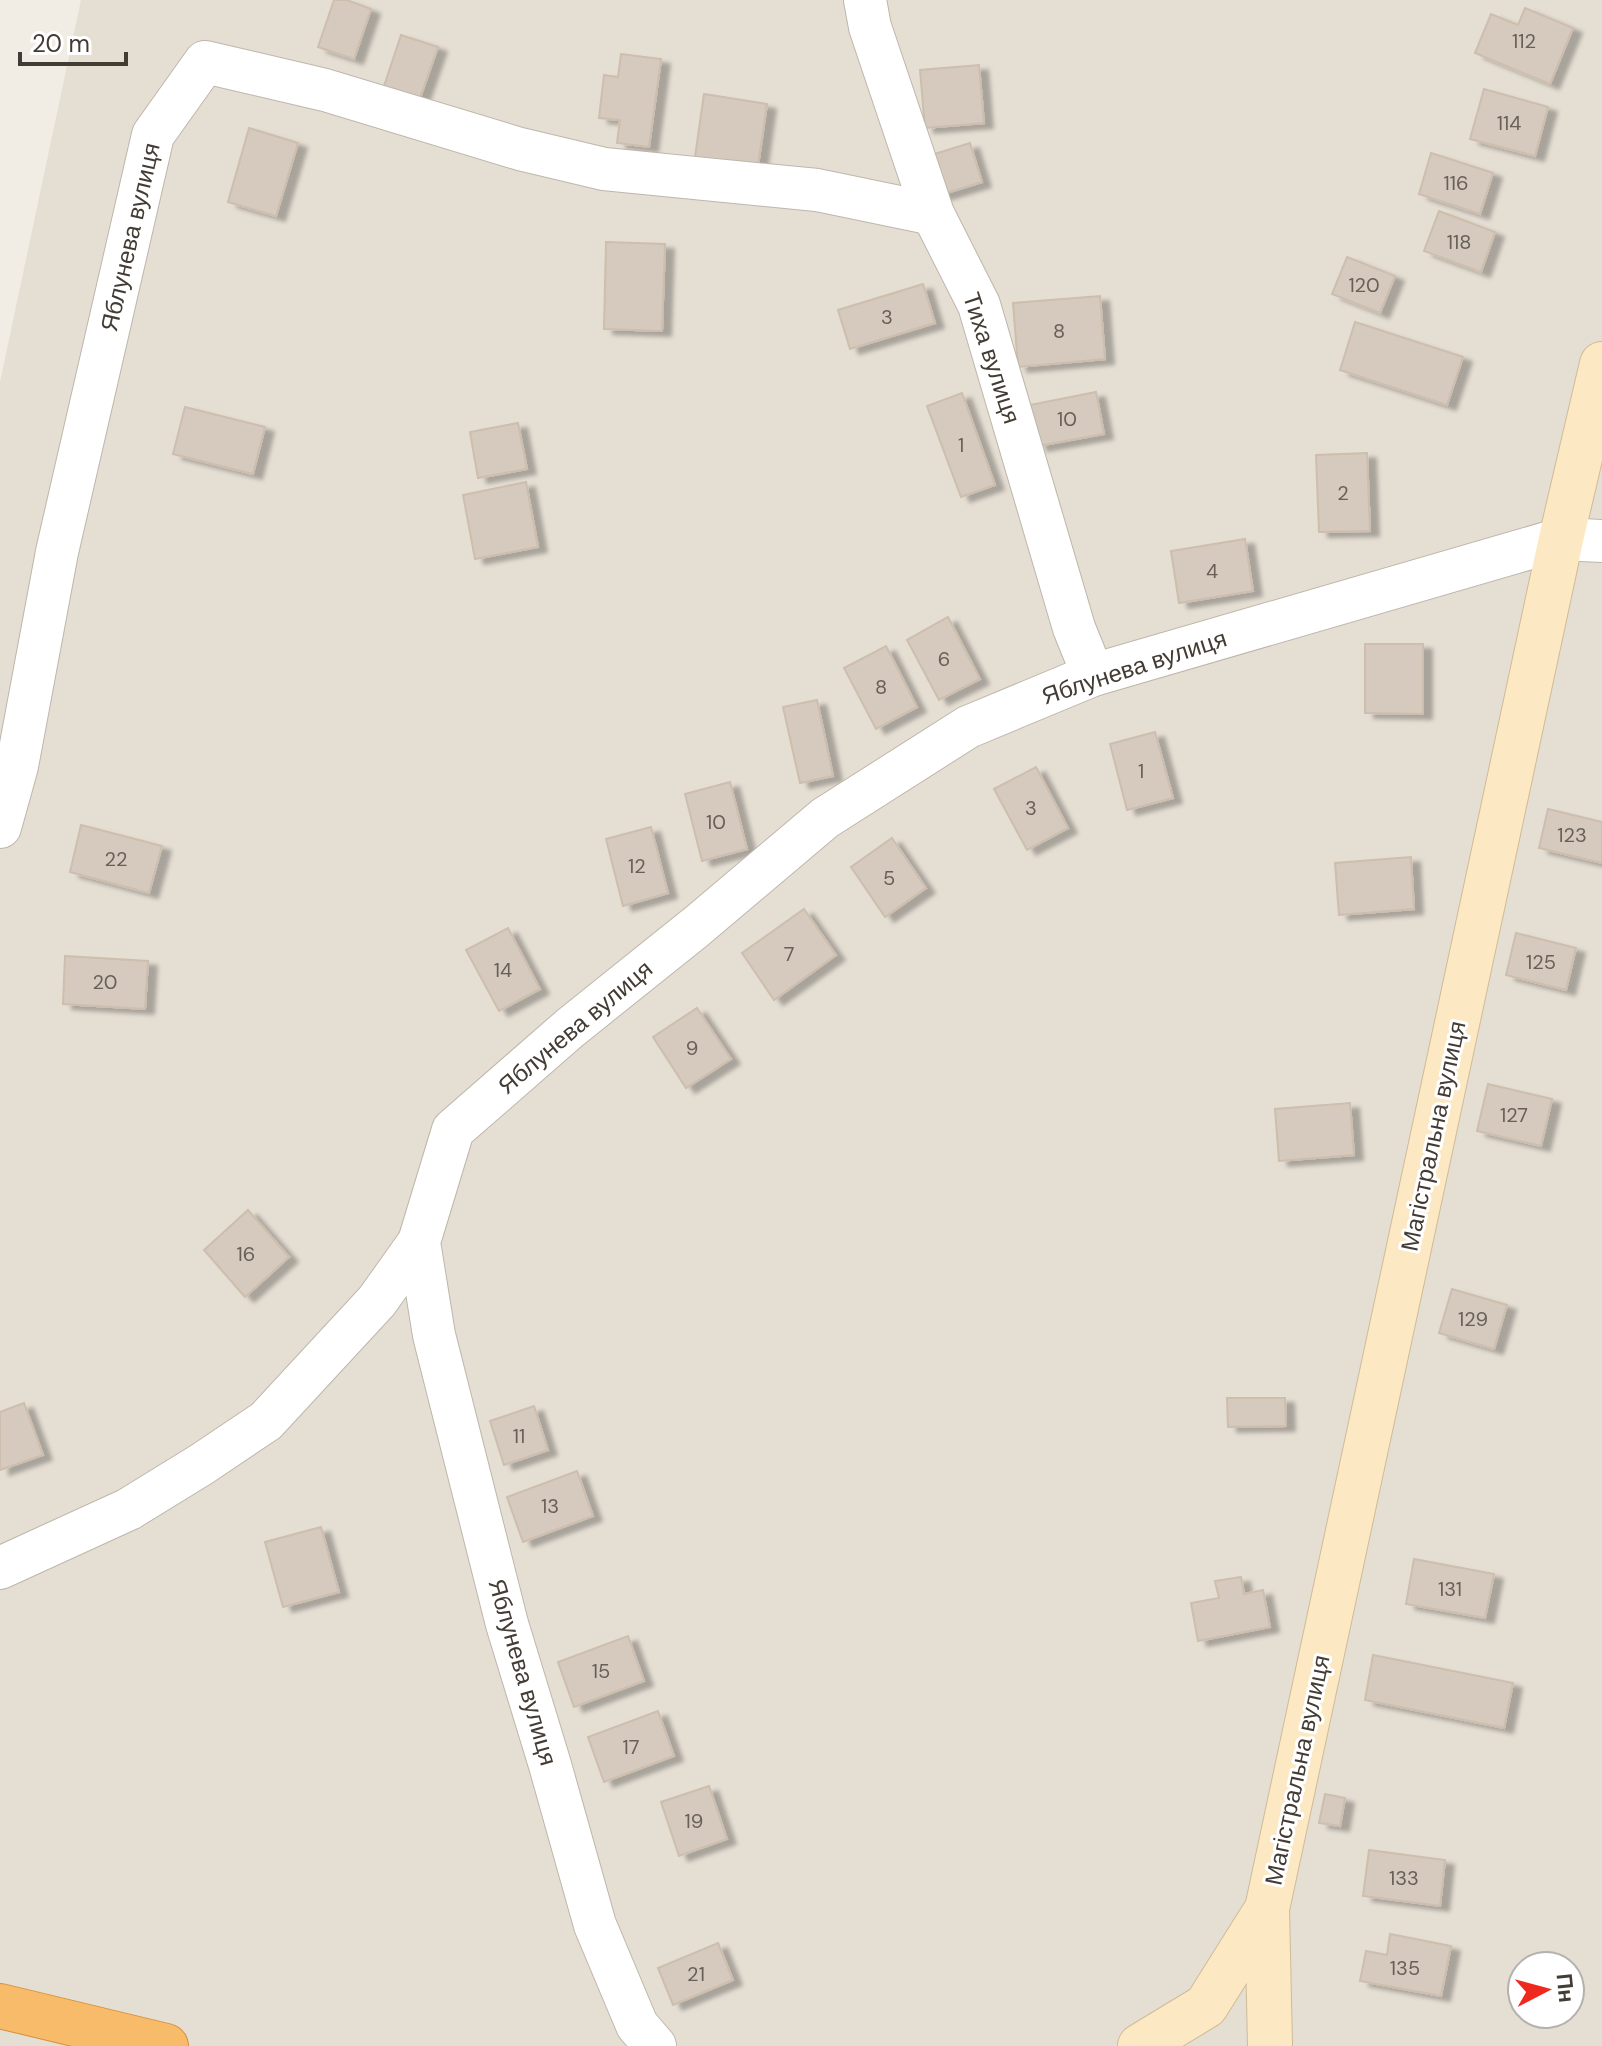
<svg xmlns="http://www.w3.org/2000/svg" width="1602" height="2046" font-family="'DM Sans',sans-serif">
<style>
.residential{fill:#e5ded3;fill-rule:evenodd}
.building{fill:#d5cabd;stroke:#cdbeae;stroke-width:2;filter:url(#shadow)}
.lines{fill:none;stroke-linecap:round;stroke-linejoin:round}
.street-casing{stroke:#bfb6ab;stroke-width:44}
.secondary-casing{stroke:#cfbb96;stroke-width:46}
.highway-casing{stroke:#d58e3a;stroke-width:46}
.street{stroke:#fff;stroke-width:42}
.secondary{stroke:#fce9c4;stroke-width:44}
.highway{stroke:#f7bb6a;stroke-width:44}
.labels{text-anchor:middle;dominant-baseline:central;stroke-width:6;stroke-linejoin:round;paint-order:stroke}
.number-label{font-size:20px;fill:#686057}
.street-label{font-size:24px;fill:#433c35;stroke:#fff}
</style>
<defs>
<filter id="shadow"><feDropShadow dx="9" dy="5" stdDeviation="2" flood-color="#0004"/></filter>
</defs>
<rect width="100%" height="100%" fill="#f1ece4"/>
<path class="residential" d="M81 0H1602V2046H0V382ZM1522 1966H1570V2014H1522Z"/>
<g class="building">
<path d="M334 0H347L371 9 354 59 318 47Z"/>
<path d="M1525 8 1573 28 1550 84 1475 53 1491 14 1518 25Z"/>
<path d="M401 35 438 47 420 98 384 86Z"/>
<path d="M621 54 661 59 649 147 617 143 620 120 599 118 604 75 618 77Z"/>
<path d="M979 65 984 123 925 128 920 70Z"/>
<path d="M1484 89 1548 107 1535 156 1470 139Z"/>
<path d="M704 94 767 104 758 166 695 157Z"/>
<path d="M249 128 298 143 276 216 228 202Z"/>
<path d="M970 143 982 182 937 196 925 157Z"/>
<path d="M1431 153 1493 173 1480 214 1419 194Z"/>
<path d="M1439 211 1495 232 1481 272 1424 251Z"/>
<path d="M606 242 665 244 662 331 604 329Z"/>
<path d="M1347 257 1395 276 1380 313 1332 294Z"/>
<path d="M923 284 935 323 850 349 838 310Z"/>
<path d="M1100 296 1105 359 1018 367 1013 303Z"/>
<path d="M1355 322 1463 357 1447 405 1340 370Z"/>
<path d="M1096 392 1104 434 1038 446 1030 405Z"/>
<path d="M962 393 995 485 961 497 927 406Z"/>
<path d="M185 407 265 427 253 474 173 454Z"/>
<path d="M518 423 527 469 478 478 470 432Z"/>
<path d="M1367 453 1370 531 1319 532 1316 455Z"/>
<path d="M526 482 538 547 475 559 463 495Z"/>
<path d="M1245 539 1253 591 1179 603 1171 551Z"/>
<path d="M948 617 980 679 939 700 907 640Z"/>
<path d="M1365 644H1423V714L1365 713Z"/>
<path d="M886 646 917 707 876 729 844 668Z"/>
<path d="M817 700 833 776 800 783 783 707Z"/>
<path d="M1155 732 1173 798 1127 810 1110 744Z"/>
<path d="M1036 767 1068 828 1027 850 994 789Z"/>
<path d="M730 782 747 849 702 861 685 794Z"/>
<path d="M1548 809 1602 822V863L1539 848Z"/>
<path d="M81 825 162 846 149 893 70 872Z"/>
<path d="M651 827 668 893 623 906 606 839Z"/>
<path d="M892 838 926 888 885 917 851 867Z"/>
<path d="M1411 857 1414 909 1339 915 1335 863Z"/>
<path d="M804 909 836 955 774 1000 742 953Z"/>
<path d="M508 928 540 989 499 1011 466 950Z"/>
<path d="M1516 933 1576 948 1566 990 1506 975Z"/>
<path d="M65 956 148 961 145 1009 63 1004Z"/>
<path d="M697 1008 731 1059 686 1088 653 1037Z"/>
<path d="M1488 1084 1552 1099 1541 1146 1477 1131Z"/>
<path d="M1350 1103 1354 1155 1279 1161 1275 1109Z"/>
<path d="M248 1210 289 1257 245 1297 204 1250Z"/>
<path d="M1452 1289 1507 1305 1494 1349 1439 1333Z"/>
<path d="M1227 1398H1285L1286 1426 1228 1427Z"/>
<path d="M24 1403 43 1455 0 1470V1412Z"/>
<path d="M534 1406 548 1450 504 1465 490 1421Z"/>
<path d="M577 1471 593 1516 523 1542 507 1497Z"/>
<path d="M321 1527 339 1592 283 1607 265 1542Z"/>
<path d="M1414 1559 1494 1574 1485 1618 1406 1604Z"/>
<path d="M1241 1577 1244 1594 1263 1590 1270 1627 1198 1641 1191 1603 1219 1598 1215 1581Z"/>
<path d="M628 1636 644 1681 574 1707 558 1662Z"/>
<path d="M1373 1655 1513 1683 1504 1728 1365 1700Z"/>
<path d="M658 1711 674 1756 604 1782 588 1737Z"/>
<path d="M709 1786 727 1839 679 1856 661 1802Z"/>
<path d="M1325 1794 1345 1798 1340 1826 1319 1823Z"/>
<path d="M1369 1850 1445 1860 1440 1906 1363 1896Z"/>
<path d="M1390 1934 1451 1946 1441 1996 1360 1981 1366 1951 1387 1955Z"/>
<path d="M718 1943 733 1980 673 2005 658 1968Z"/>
</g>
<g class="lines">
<g class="street-casing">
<g id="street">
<path d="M865 0 870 27 933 214 979 305 1074 628 1093 675"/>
<path d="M0 827 17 766 57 552 153 135 205 62 325 90 520 149 604 169 817 190 933 214"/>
<path d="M0 1568 129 1509 202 1464 266 1421 377 1301 419 1242"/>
<path d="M655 2046 637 2025 595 1925 550 1765 507 1624 434 1335 419 1242 453 1130 570 1028 696 927 825 818 968 727 1093 675 1561 539 1602 541"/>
</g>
</g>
<g class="secondary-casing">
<g id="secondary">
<path d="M1140 2046 1206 2006 1267 1909"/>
<path d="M1270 2046 1267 1909 1561 539 1602 364"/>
</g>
</g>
<g class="highway-casing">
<path id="highway" d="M0 2006 166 2046"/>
</g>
<use href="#street" class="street"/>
<use href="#secondary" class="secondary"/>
<use href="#highway" class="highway"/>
</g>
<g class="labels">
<g class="number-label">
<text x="1524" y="41">112</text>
<text x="1509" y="123">114</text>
<text x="1456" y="183">116</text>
<text x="1459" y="242">118</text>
<text x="1364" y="285">120</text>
<text x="887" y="317">3</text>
<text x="1059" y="331">8</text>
<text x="1067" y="419">10</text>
<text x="961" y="445">1</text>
<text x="1343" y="493">2</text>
<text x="1212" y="571">4</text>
<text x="944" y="659">6</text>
<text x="881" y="687">8</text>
<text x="1141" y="771">1</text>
<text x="1031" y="808">3</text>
<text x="716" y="822">10</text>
<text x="1572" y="835">123</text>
<text x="116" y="859">22</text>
<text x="637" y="866">12</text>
<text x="889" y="878">5</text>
<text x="789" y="954">7</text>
<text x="1541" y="962">125</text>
<text x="503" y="970">14</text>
<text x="105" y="982">20</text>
<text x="692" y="1048">9</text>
<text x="1514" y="1115">127</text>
<text x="246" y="1254">16</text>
<text x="1473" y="1319">129</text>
<text x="519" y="1436">11</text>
<text x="550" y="1506">13</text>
<text x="1450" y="1589">131</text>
<text x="601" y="1671">15</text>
<text x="631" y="1747">17</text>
<text x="694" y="1821">19</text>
<text x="1404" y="1878">133</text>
<text x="1405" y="1968">135</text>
<text x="696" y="1974">21</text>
</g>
<g class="street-label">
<text transform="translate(130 237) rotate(-77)">Яблунева вулиця</text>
<text transform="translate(992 358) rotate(72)">Тиха вулиця</text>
<text transform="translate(1134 667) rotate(-18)">Яблунева вулиця</text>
<text transform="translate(575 1027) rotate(-40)">Яблунева вулиця</text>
<text transform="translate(1433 1136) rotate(-78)">Магістральна вулиця</text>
<text transform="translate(523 1672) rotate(74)">Яблунева вулиця</text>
<text transform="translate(1297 1770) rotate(-78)">Магістральна вулиця</text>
</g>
</g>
<g transform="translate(1546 1990) rotate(84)"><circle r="38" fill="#ffffff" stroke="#b4b1ae" stroke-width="2"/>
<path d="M0-6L14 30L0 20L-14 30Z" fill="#ef291d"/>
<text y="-12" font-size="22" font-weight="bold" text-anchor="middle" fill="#433c35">Пн</text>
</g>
<path d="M20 52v12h106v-12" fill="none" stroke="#433c35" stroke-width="4"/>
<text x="32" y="52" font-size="24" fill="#433c35" stroke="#ffffff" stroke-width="6" paint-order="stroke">20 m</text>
</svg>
